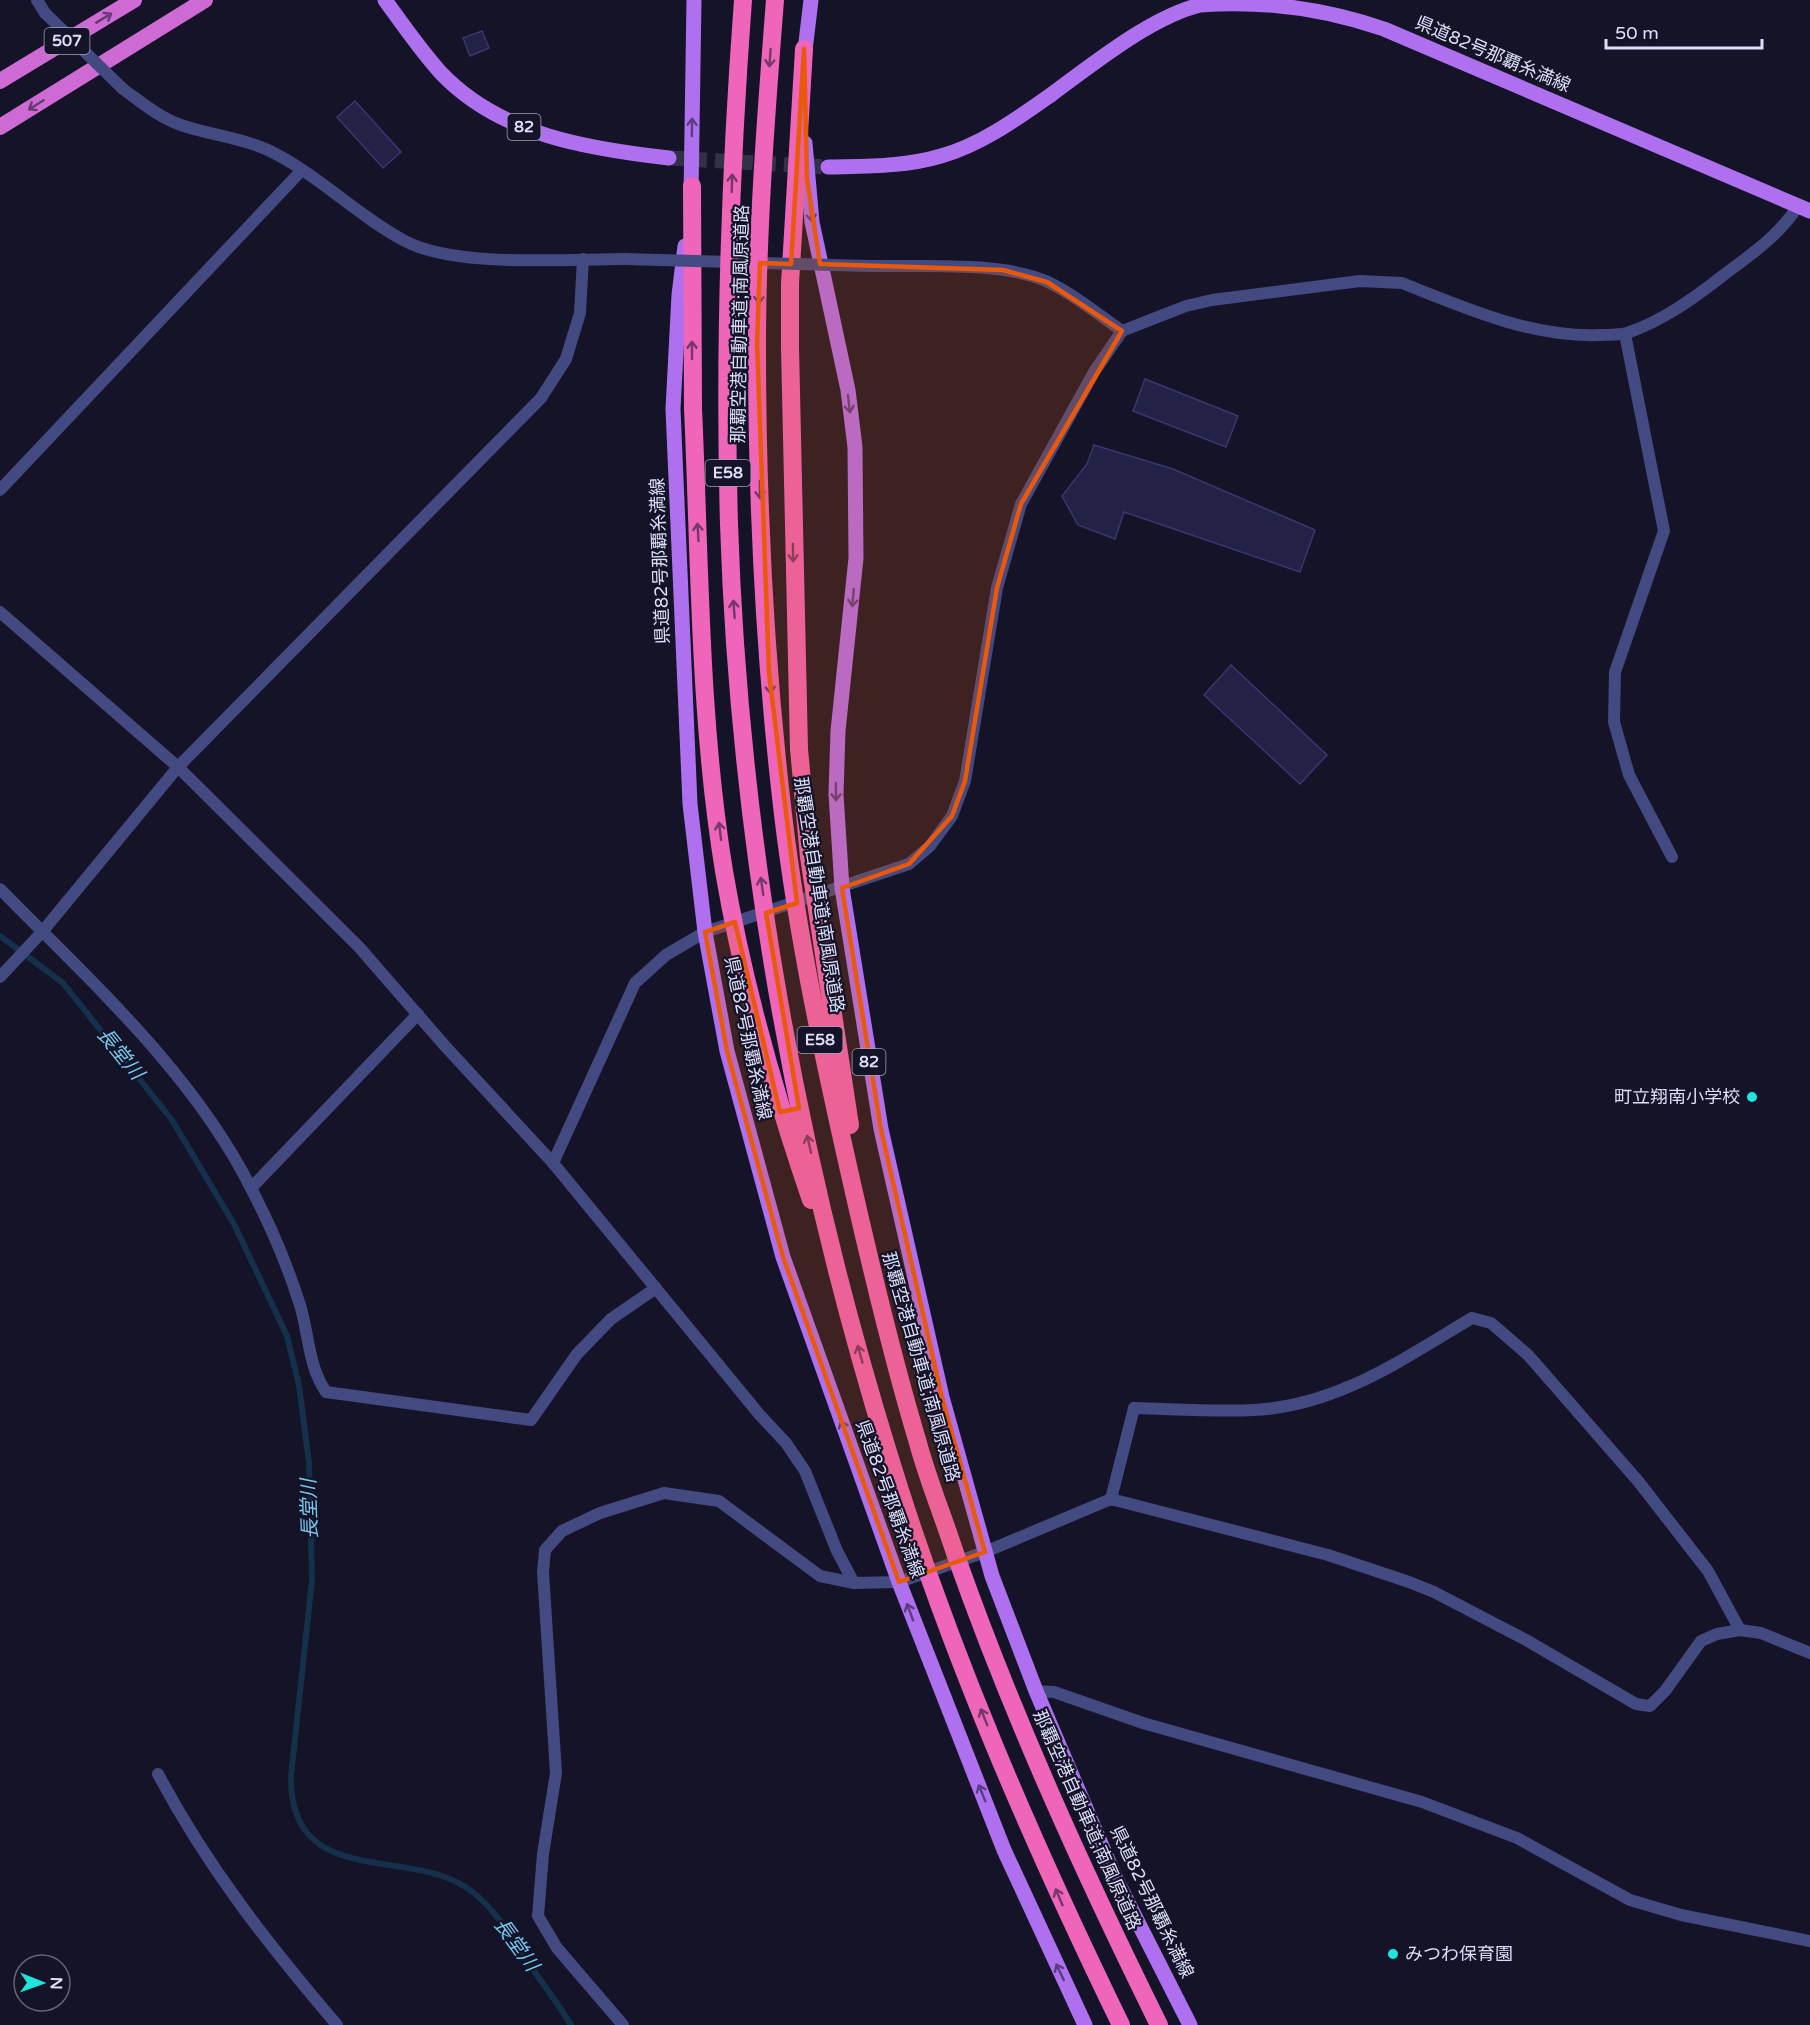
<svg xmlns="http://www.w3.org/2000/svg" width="1810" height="2025" font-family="'Varela Round','Noto Sans JP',sans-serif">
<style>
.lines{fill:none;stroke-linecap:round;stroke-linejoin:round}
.stream{stroke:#15304a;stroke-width:6}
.building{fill:#242146;stroke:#393670;stroke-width:1.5}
.primary-tunnel{stroke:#323147;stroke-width:15;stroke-dasharray:15 8;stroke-linecap:butt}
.minor{stroke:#434981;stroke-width:12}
.primary{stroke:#af70ef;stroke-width:15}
.trunk{stroke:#ce6ad4;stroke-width:16}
.motorway{stroke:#ee65b9;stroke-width:18}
.minor-bridge{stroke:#434981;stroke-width:12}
.motorway-bridge{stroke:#ee65b9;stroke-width:18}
.oneway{stroke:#683a75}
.oneway2{stroke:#763869}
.oneway3{stroke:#5a3d81}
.marked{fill:#e8590c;fill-opacity:0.2;stroke:#e8590c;stroke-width:4.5;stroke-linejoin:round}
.poi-dot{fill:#1ee6df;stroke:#141327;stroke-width:2}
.labels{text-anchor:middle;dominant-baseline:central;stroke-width:4.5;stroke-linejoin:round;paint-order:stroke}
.shield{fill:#141327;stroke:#a1a1bb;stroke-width:1.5}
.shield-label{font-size:16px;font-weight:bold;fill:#dddefb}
.street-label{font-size:18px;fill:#dddefb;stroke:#141327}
.poi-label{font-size:18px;fill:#dddefb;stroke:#141327;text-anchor:end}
.water-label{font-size:20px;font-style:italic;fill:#77c8f0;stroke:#141327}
</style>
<rect width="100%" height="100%" fill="#141327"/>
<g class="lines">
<path class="stream" d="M0 936 63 983 172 1120 234 1224 287 1336 299 1385 309 1463 312 1580 291 1776C289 1889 407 1847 467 1888 492 1905 506 1929 522 1953 538 1978 556 2000 571 2025"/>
</g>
<g class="building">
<path d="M482 31 489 48 470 56 463 38Z"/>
<path d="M355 101 401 152 383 168 337 117Z"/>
<path d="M1145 379 1238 416 1226 447 1133 411Z"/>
<path d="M1094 445 1173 469 1315 530 1300 572 1124 512 1115 539 1078 525 1062 496 1087 464Z"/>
<path d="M1231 665 1327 755 1300 784 1204 695Z"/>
</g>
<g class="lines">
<path class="primary-tunnel" d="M669 158 828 167"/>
<g class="minor">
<path d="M37 0 45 13"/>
<path d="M123 89C141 102 160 118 181 125 209 135 240 137 268 150 318 174 356 215 405 241 456 268 565 259 625 259"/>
<path d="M869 266C921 267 1002 261 1048 282 1075 295 1098 314 1122 331"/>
<path d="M1625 334 1664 531 1615 672 1614 722 1629 775 1672 857"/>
<path d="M0 490 302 170"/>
<path d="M0 612 178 767 359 947 445 1046 553 1163 759 1414 786 1443 805 1471 837 1551 854 1583"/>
<path d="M0 889C91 982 194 1073 253 1192 271 1227 288 1267 300 1305 309 1334 308 1366 326 1392L531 1420 577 1354 611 1319 656 1288"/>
<path d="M0 977 42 932 178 767 541 398 566 359 580 313 583 259"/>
<path d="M553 1163 635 983 666 955 705 932 909 864 930 846 952 816 965 781 997 588 1021 504 1094 372 1122 331 1186 306 1212 300 1360 281 1402 283C1465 308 1532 338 1600 335 1608 335 1619 335 1627 333 1662 321 1693 299 1721 277 1750 255 1778 237 1798 206"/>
<path d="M251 1188 418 1014"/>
<path d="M1111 1499 1134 1408C1174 1409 1214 1412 1254 1410 1337 1406 1403 1359 1472 1318L1491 1323 1528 1355 1638 1481 1708 1571 1740 1630"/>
<path d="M1036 1691 1054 1692 1143 1723 1422 1802 1517 1838 1630 1900 1681 1915 1810 1941"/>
<path d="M158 1774C208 1868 268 1944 337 2025"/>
<path d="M623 2025 557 1948 538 1916 543 1854 556 1773 543 1572 545 1550 562 1531 600 1513 664 1493 719 1501 820 1576 854 1583 899 1582 985 1552 1111 1499 1328 1555 1409 1582 1434 1592 1526 1640 1636 1704 1650 1706 1665 1691 1701 1641 1717 1634 1740 1630 1761 1633 1810 1653"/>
</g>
<g class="primary">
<path d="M385 0C403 25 421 51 441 73 500 135 588 149 669 158"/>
<path d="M804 59 811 0"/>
<path d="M805 143 812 222 848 390 855 447 856 558 838 731 836 794 842 888 881 1129 942 1397 992 1576 1036 1691 1116 1879 1190 2025"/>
<path d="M828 167C866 166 904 167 941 156 981 145 1018 118 1052 94 1093 64 1151 17 1200 5 1263 0 1325 9 1384 29L1810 211"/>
<path d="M691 195 694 0"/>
<path d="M685 246 679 295 673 409 690 804 705 932 727 1051 783 1257 899 1582 1004 1850 1085 2025"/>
</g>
<g class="trunk">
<path d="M0 81 134 0"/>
<path d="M0 127 205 0"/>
</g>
<g class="motorway">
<path d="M692 186 693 408"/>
<path d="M790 347V284L804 49"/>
</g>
<g class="minor-bridge">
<path d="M45 13 123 89"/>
<path d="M625 259 869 266"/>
</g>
<g class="motorway-bridge">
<path d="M743 0C730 174 724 349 729 524 739 838 796 1153 888 1452 948 1649 1031 1840 1121 2025"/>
<path d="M775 0C766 115 757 231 757 346 757 496 764 647 781 797 794 915 818 1032 844 1148 866 1247 889 1346 918 1443 928 1480 943 1516 955 1553 1012 1715 1083 1871 1159 2025"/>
<path d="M790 347 799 749 809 857 850 1125"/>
<path d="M693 408C700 562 699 719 724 871 743 983 774 1092 811 1200"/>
</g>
</g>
<defs><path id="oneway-shaft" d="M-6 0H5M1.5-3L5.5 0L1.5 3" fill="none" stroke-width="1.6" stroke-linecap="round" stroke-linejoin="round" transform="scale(1.5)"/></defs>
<g class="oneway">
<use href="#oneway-shaft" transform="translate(104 18) rotate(-31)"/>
<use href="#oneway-shaft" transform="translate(36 105) rotate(148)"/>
</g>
<g class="oneway2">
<use href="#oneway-shaft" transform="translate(770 58) rotate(94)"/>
<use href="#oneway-shaft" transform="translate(732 183) rotate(-88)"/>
<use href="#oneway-shaft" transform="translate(759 295) rotate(92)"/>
<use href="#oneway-shaft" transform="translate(692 350) rotate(-90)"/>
<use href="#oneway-shaft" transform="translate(760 490) rotate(89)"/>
<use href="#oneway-shaft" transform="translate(698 532) rotate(-93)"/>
<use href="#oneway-shaft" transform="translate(793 553) rotate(89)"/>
<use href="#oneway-shaft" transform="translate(734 609) rotate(-94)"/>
<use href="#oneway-shaft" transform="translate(770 685) rotate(85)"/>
<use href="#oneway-shaft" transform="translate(720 831) rotate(-97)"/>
<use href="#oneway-shaft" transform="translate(762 886) rotate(-98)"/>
<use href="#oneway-shaft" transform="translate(809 1144) rotate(-103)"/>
<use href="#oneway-shaft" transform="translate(860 1354) rotate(-106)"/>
<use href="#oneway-shaft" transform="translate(984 1717) rotate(-112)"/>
<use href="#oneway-shaft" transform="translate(1059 1897) rotate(-113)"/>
</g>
<g class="oneway3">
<use href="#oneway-shaft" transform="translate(692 127) rotate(-89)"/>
<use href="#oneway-shaft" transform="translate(811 213) rotate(83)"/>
<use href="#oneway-shaft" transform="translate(849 404) rotate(83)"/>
<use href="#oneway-shaft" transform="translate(853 598) rotate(95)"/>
<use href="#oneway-shaft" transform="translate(836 792) rotate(89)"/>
<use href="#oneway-shaft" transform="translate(844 1429) rotate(-110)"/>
<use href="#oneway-shaft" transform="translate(910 1612) rotate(-110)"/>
<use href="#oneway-shaft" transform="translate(982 1793) rotate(-112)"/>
<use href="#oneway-shaft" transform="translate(1060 1972) rotate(-115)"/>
</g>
<path class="marked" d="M804 49 807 178 820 264 1003 270 1047 282 1122 331 1021 504 997 588 965 781 952 816 909 864 842 888 881 1129 942 1397 985 1552 899 1582 783 1257 727 1051 705 932 735 922 780 1112 799 1108 766 913 797 903 769 673 757 342 760 263 791 264Z"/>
<g class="poi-dot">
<circle cx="1752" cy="1097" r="6"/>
<circle cx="1393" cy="1954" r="6"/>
</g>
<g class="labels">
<g class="shield">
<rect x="44.5" y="28" width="45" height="26" rx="4.5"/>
<rect x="507.5" y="114" width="33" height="26" rx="4.5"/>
<rect x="705.5" y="460" width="45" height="26" rx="4.5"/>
<rect x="797.5" y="1027" width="45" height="26" rx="4.5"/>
<rect x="852.5" y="1049" width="33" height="26" rx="4.5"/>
</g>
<g class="shield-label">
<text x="67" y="41">507</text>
<text x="524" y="127">82</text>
<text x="728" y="473">E58</text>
<text x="820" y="1040">E58</text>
<text x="869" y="1062">82</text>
</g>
<g class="street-label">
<text transform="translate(1493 54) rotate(23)">県道82号那覇糸満線</text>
<text transform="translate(740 324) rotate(-89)">那覇空港自動車道;南風原道路</text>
<text transform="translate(660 561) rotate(-92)">県道82号那覇糸満線</text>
<text transform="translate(819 895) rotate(81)">那覇空港自動車道;南風原道路</text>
<text transform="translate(748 1038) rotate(78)">県道82号那覇糸満線</text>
<text transform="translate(921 1367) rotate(74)">那覇空港自動車道;南風原道路</text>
<text transform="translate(890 1499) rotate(70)">県道82号那覇糸満線</text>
<text transform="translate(1087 1820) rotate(66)">那覇空港自動車道;南風原道路</text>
<text transform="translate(1152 1902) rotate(64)">県道82号那覇糸満線</text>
</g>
<g class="poi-label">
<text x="1740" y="1097">町立翔南小学校</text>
<text x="1405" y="1954" text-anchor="start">みつわ保育園</text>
</g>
<g class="water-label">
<text transform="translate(120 1054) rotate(51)">長堂川</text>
<text transform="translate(310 1509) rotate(-92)">長堂川</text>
<text transform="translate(516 1945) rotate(54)">長堂川</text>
</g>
</g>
<g transform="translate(42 1983) rotate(91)"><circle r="28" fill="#141327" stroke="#64647c" stroke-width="1.5"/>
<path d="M0-4.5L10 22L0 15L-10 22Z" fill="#1ee6df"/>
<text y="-9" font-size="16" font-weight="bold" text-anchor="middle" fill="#dddefb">N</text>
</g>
<path d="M1606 39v9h156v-9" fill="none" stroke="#dddefb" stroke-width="3"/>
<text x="1615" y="39" font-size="18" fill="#dddefb" stroke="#141327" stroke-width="4.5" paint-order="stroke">50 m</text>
</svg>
